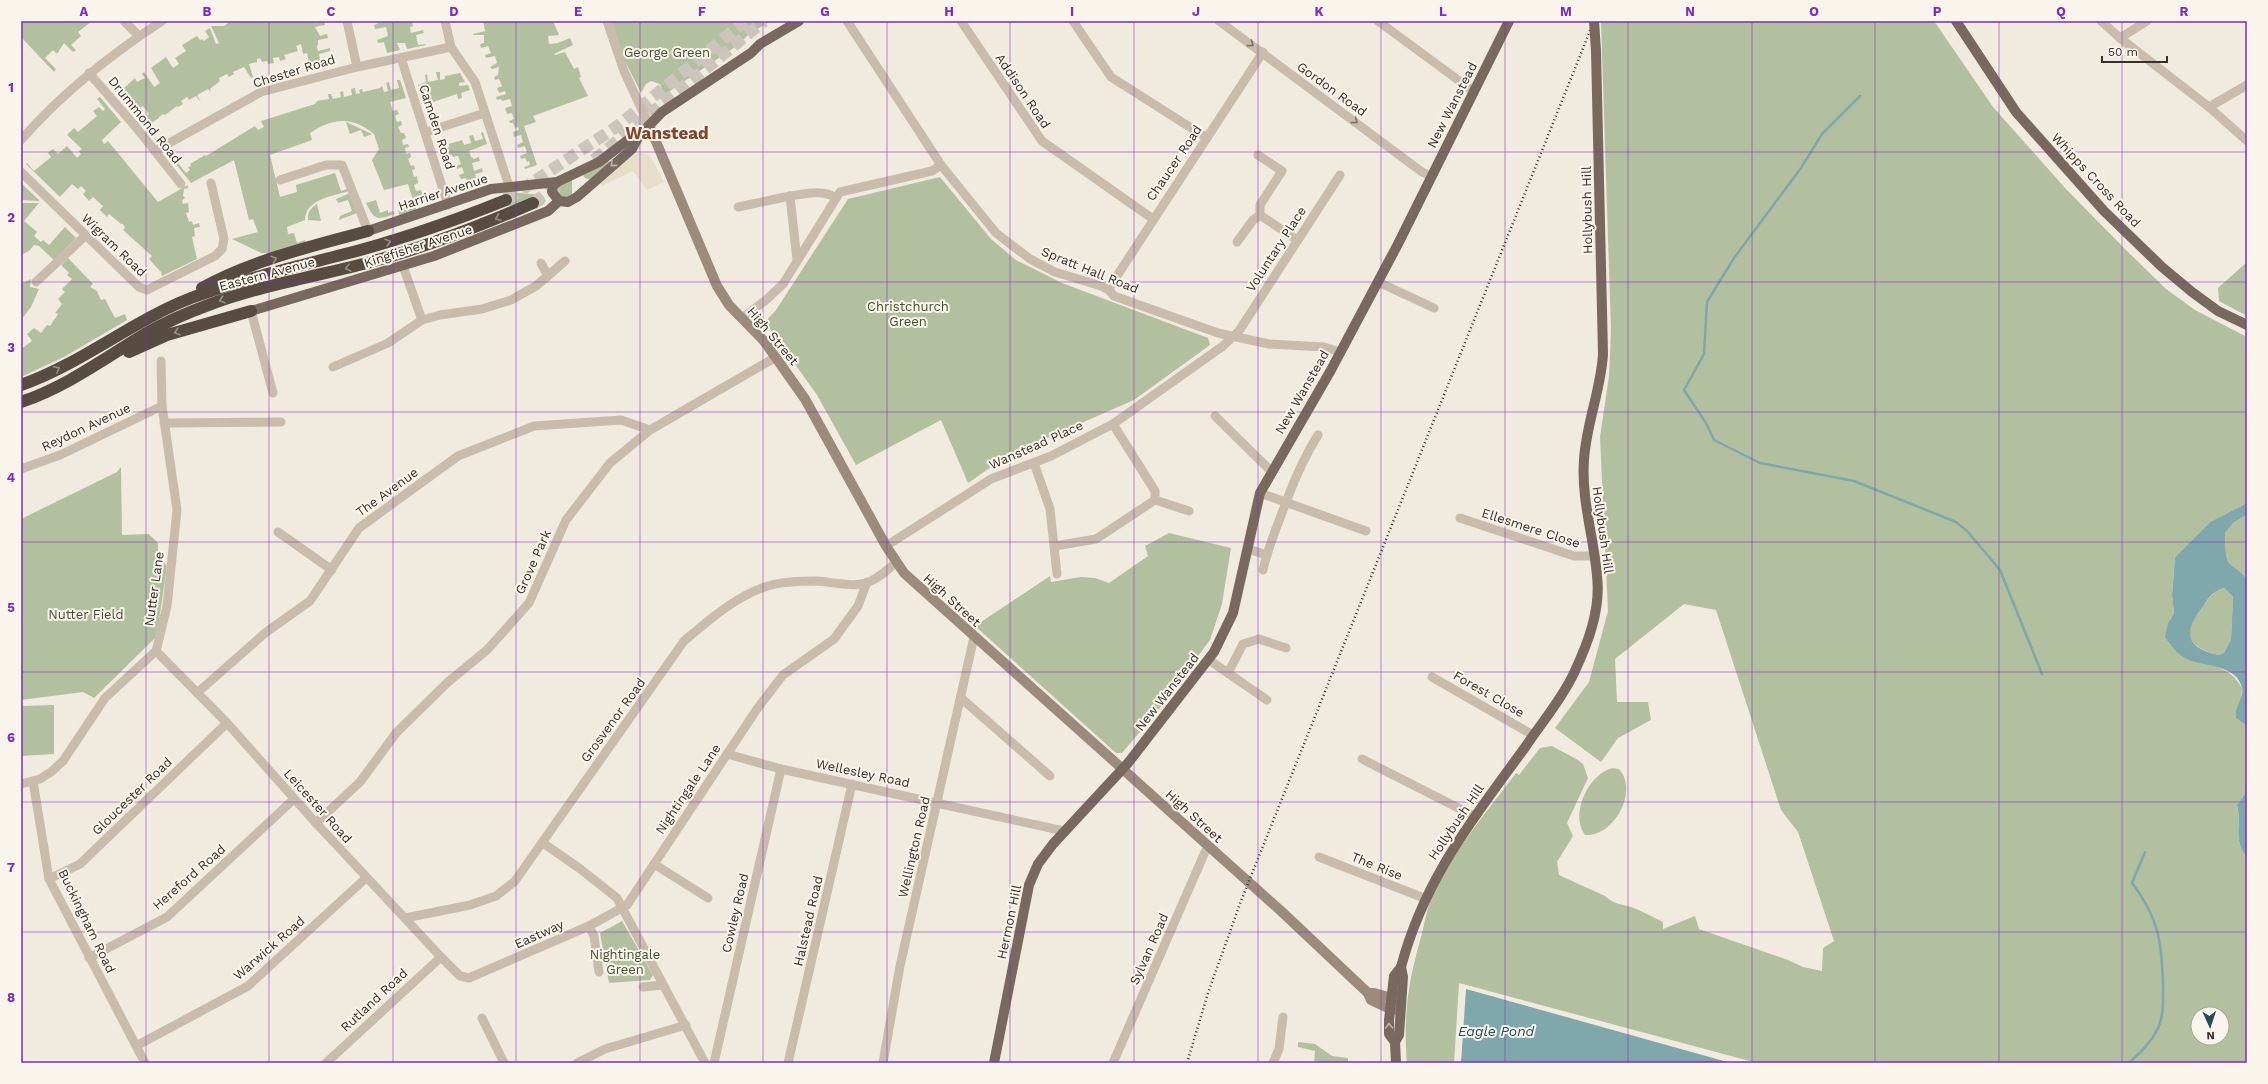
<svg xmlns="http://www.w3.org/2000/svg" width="2268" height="1084" font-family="'Work Sans',sans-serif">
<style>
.green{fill:#b2c0a0;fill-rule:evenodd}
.plaza{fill:#e8ddc8}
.water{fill:#80a7ac;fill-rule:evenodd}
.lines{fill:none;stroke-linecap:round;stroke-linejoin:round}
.stream{stroke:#80a7ac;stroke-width:2.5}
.highway-tunnel{stroke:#ccc5bb;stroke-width:12;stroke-dasharray:12 6;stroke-linecap:butt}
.street{stroke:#c9bcac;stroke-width:9}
.secondary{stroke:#9c8b7d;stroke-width:10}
.primary{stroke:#78685d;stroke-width:10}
.highway{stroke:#584b42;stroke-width:12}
.rail{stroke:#37302a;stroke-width:2.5;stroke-dasharray:1 3;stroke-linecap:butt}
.primary-bridge{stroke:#78685d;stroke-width:10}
.oneway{stroke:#796f64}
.oneway2{stroke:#bfb5ac}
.oneway3{stroke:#988f86}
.grid{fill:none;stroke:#7b2cbf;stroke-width:1;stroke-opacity:0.55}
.labels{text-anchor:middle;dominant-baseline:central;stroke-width:4;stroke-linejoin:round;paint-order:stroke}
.park-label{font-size:13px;fill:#435430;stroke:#f9f4ec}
.street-label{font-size:13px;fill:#37302a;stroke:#f9f4ec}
.water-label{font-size:14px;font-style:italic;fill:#234e56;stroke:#f9f4ec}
.district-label{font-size:17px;font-weight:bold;fill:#814629;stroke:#f9f4ec}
.neatline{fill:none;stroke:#7b2cbf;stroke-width:1.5}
.grid-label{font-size:13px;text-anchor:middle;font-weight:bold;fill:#7b2cbf}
</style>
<rect width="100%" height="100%" fill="#f1eadf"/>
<g class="green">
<path d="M21 21H92L78 32 81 36 71 45 76 50 73 52 64 43 57 54 53 50 45 58 56 69 54 72 21 37Z"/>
<path d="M231 21H313L314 23 324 21 325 25 315 27 320 36 327 34 328 38 318 40V45L317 46 318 51 330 48V51L319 54 321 66 310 68 307 53 303 54 301 44 296 46 298 51 284 55 286 59 280 61 279 57 273 58 274 63 268 64 267 61 262 62 260 58 257 59V62L249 64 253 77 251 78 244 67 233 72 234 74 229 77 227 74 219 78 220 81 210 89 211 92 208 89 197 95 201 103 196 96 189 100 187 97 181 101 183 104 178 107 177 106 165 115 163 114 159 117V118L148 125 152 131 151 133 140 120 149 114 143 106 135 111 132 110 123 99 126 96 122 90 135 78 137 82 145 78 142 74 144 72 154 87 160 83 151 68 166 57 173 68 179 64 175 58 186 51 182 45 197 36 200 40 202 39 204 41 209 37 205 31 210 28 216 44 219 43 211 26H224Z"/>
<path d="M384 21H417L412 22 413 26 410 27 411 33 423 30 424 33 416 35 418 45 426 44V45L407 49 405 43H397L400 50 387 53 384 42 378 43 377 40 388 36 386 27 375 29 374 25Z"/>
<path d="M483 21H553L559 35 548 36 549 44 558 43 570 38 573 45 554 54 555 55 565 52 574 69 578 67 581 77 579 78 588 96 533 116 536 122 524 126 537 165 525 169 524 167 530 165 529 161 527 162 525 158 521 159 520 156 527 153 525 146 518 148 517 145 523 142 521 135 514 137 513 132 519 130 518 127 515 128 513 123H510L509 121 514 119 512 113 507 114 505 108 512 106 510 99 502 101 501 99 497 100 496 97 506 94 505 91 499 93 497 88 502 86 499 79 495 80 494 77 498 75 499 67 492 69 490 67 497 63 495 56 486 58 485 55 491 53 488 46 481 48 480 44 484 43V35H473V34L485 31Z"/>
<path d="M610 21H771L749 34 738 45 664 95 660 84 651 81 646 84 641 93 622 55Z"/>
<path d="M1601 21H1934L1993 107 2066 189 2125 249 2166 289 2195 310 2247 337V503L2210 522 2175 557 2172 595 2174 613 2170 619 2169 643C2192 671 2225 656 2242 688L2239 720 2247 724V791L2237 805C2241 826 2232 838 2247 857V1063H1757L1459 983 1454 1063H1407C1403 1015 1408 983 1421 937 1424 926 1426 913 1430 902 1446 860 1489 809 1516 773L1519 775 1540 748 1552 746 1578 760 1583 764 1588 778 1567 823 1573 836 1557 862 1559 875 1605 896C1614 905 1623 904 1634 908 1644 912 1653 917 1663 922V929L1695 916 1699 929 1788 960 1803 967 1822 971 1823 948 1834 941 1798 832 1781 810 1716 610 1684 604 1615 659 1617 702H1648L1651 720 1618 738 1601 762 1555 728 1589 682 1608 611 1600 437 1609 376 1611 331ZM2198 1014H2222V1038H2198Z"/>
<path d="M436 72H440V80L445 79V76L460 73 465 82 459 83V86L468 85 470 90 461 93 462 98 458 99 457 94 430 103 426 102 425 104 418 85 426 82 425 75 427 74 428 82 438 80Z"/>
<path d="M397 80H400L406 98 390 102 393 111 397 110 399 114 395 116 397 122 401 121 402 125 398 127 401 133H404L406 138 402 140 403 145 408 144 409 147 405 148 406 154 410 153 411 157 408 159 411 166 414 165 415 169 412 170 414 177 417 176 418 183 414 185 416 191 421 190 423 195 418 196 420 203 415 205 417 211 400 216 398 211 402 208 401 205 413 200 408 184 384 190 372 160 379 149 374 134C352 116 333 118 310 133L312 140 270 155 280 197 297 192 296 185 335 173 341 191 347 189 349 191C334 196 305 199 305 220L287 227 288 234 294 233 297 243 305 240 306 245 272 253H261L232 239 258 232 253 219 249 220 234 160 191 183 171 158 173 157 186 173 190 170 188 167 191 166 190 164 205 155 206 156 255 126 258 130 264 127 261 121 315 104 317 101 329 99 328 94H331L333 99 341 97 340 92 343 91 344 97 352 95 351 89 355 88 356 94 360 93 359 90 362 89 363 92 380 88 382 86 384 92 388 91 386 83 389 82 391 90 399 88Z"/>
<path d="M100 97 121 122 102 140 104 144 108 141 158 202 188 185V188L184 189 183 196 185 198 182 200 183 204 188 203 189 212 186 213 189 222 192 221 193 225 199 223 200 227 194 228 195 236 192 237 197 259 162 276 161 272 149 259 152 256 123 230 125 228 123 224H121L109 214 107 217 100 210 103 206 93 197 89 201 83 194 86 191 81 186 78 189 72 184 60 197 26 164 27 163 34 171 51 157 48 153 53 149 58 154 67 146 77 158 81 154 79 151 82 149 67 135 74 128 78 132 97 116 93 111 99 107 103 111 105 109 97 99Z"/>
<path d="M346 122 372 134 364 137 361 130 350 134Z"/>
<path d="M483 132 487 144 469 151 471 157 474 159 479 157 480 161 472 163 474 171 482 168 483 172 475 174 477 182 485 179 486 181 464 188 463 187 468 185 466 178 461 179 459 175 464 173 462 167 457 169 456 166 461 164 458 156 453 157 452 155 442 158 439 150 449 147V144L462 140 464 145 471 143 469 136 473 135 475 141 483 139 481 133Z"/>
<path d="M608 160 610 163 592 180 585 178 583 175Z"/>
<path d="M940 177 991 239 1016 260 1062 283 1208 338 1210 345 1134 400 1010 454 968 483 941 420 856 465 817 395 765 322 776 310 848 199Z"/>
<path d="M572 180V196L568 198 558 196V184Z"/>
<path d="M21 183 40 201 21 200Z"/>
<path d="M509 192 542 195 544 197 545 203 536 209 531 198 510 208 503 193Z"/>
<path d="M350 193 357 213 339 220 340 216 352 211 348 200 338 203 336 199Z"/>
<path d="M376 200 380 213 388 210V213L393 211 395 214C377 220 375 221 366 203Z"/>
<path d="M21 203H39L24 221 37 232 34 236 41 242 43 240 49 245 65 227 76 238 54 260 39 246 34 245 29 251 21 255Z"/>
<path d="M317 204 321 221 308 220C307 212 311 208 317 204Z"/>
<path d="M68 258 93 284 90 287 97 291 101 300 105 299 115 318 125 314 127 320 64 357 21 377V349L32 341 27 334 34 328 41 333 47 325 50 326 58 314 55 313 62 304 58 299 65 292 62 289 72 279 67 275 69 273 61 265Z"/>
<path d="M2247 262V316L2219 301 2218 288Z"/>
<path d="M31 279 30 287 39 289 31 307 21 320V284Z"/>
<path d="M121 467 122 535 149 534 158 543V555L167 566 158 627 155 638 94 698 83 692 21 700V519L117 472Z"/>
<path d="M2247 515V579C2241 572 2236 570 2230 564 2224 558 2226 542 2225 533L2234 522Z"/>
<path d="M1169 533 1231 548 1222 604 1210 640 1156 713 1122 753H1116L975 626 1050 576 1051 582 1081 577 1095 578 1109 583 1148 556 1145 546Z"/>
<path d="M2224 588 2233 597 2231 639 2224 653 2218 655C2187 647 2182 633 2202 608 2210 598 2211 592 2224 588Z"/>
<path d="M54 705V754L21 756V706Z"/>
<path d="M1613 768 1619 769C1639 791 1614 837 1585 835 1569 814 1589 773 1613 768Z"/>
<path d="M622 921 653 975 650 980 609 983 600 933Z"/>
<path d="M1298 1042 1315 1044 1332 1056 1348 1058V1063H1314L1315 1051 1298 1047Z"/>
</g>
<path class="plaza" d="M641 153 647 154 652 159 664 182 647 190 633 171 602 186 599 180 636 154Z"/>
<g class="water">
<path d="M2247 503V515L2234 522 2225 533C2226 542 2224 558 2230 564 2237 570 2241 572 2247 579V724H2245L2236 718C2234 707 2244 698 2242 688 2237 664 2203 667 2187 659 2177 654 2171 646 2165 637L2168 623 2174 613 2172 595 2175 557 2210 522ZM2224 588 2233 597 2231 639 2224 653 2218 655C2186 648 2183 632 2202 608 2209 598 2211 592 2224 588Z"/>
<path d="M2247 791V857C2232 838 2242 826 2237 805Z"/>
<path d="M1466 989 1731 1063H1461Z"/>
</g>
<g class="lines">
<g class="stream">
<path d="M1860 96 1822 134 1801 168 1734 258 1707 302 1704 354 1684 390 1706 423 1714 440 1760 463 1854 481 1956 522 1967 531 2000 570 2042 674"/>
<path d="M2129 1063C2141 1052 2151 1043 2158 1028 2164 1015 2163 1000 2163 986 2162 943 2159 918 2132 883L2145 852"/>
</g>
<g class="highway-tunnel">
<path d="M594 160 764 21"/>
<path d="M506 200 619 125 745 21"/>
<path d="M533 203 560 184"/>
</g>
<g class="street">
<path d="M124 21 139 36"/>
<path d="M347 21 357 67"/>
<path d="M445 21 451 47 475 82 509 186"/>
<path d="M607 21 624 71 649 125"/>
<path d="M847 21 941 165 996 233 1030 259 1055 272 1101 286 1109 290 1114 296 1218 333 1269 344 1324 347 1340 352"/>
<path d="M961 21 1042 141 1153 219"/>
<path d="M1073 21 1111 77 1207 138"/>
<path d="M1219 21 1422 172 1431 176"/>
<path d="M1378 21 1473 91"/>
<path d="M2101 21 2120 38 2209 107 2247 141"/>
<path d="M2120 38 2147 21"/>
<path d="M401 58 448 205"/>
<path d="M89 73 135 126 181 184"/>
<path d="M2209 107 2247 85"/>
<path d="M426 132 485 113"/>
<path d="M21 140C62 93 110 55 162 21"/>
<path d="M155 151 261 92 357 67 451 47"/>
<path d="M1258 155 1282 171 1260 205V215L1297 240"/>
<path d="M21 172 139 287 147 290 215 256 222 249 224 239 211 183"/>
<path d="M280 180 326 165H342L368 231"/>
<path d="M738 207 790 196"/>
<path d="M1237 242 1253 220 1260 215"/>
<path d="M797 260 790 196C805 194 823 189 836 198"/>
<path d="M541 263 548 276"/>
<path d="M403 266 422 320"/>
<path d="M36 282 85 236"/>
<path d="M1378 282 1434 308"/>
<path d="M1109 290 1111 285 1263 52"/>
<path d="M251 311 273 393"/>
<path d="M742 318 766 300 783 284 840 192 932 171 941 165"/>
<path d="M333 367 388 343 422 320 440 315 482 309 511 300 536 286 565 261"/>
<path d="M1215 416 1272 472"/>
<path d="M164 423 281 422"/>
<path d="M1034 463 1050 509 1057 574"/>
<path d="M21 469 60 455 162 406"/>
<path d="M1260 493 1366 531"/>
<path d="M1155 500 1189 511"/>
<path d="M1460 518 1574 556H1595"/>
<path d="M278 532 332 570"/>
<path d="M886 546 991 479 1051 456 1113 424 1223 346 1239 331 1340 175"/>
<path d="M1055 546 1096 539 1155 500V491L1113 424"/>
<path d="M1248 549 1267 555"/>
<path d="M1263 570C1268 546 1278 525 1286 502 1295 478 1304 457 1318 435"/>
<path d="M156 651 227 723 316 823 441 957 460 976 469 978 589 926 627 905 757 709 783 675 834 639 858 606 867 582"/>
<path d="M1209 660 1267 700"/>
<path d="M1228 673 1243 644 1259 639 1286 648"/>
<path d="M1432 677 1533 735"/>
<path d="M197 693 265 633 310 601 359 528 458 456 534 426 621 420 650 430"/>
<path d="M961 698 1050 776"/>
<path d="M727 754 781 769 1064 831"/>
<path d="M1362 759 1474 816"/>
<path d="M33 781 49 879 145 1063"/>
<path d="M21 784 40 779 51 772 63 761 105 698 156 651 167 606 177 510 162 406 161 361"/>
<path d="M316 823 360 782 396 733 448 682 487 650 529 603 566 520 610 463 650 430 776 357"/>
<path d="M543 843 579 868 617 898 705 1063"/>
<path d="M1319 857 1424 898"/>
<path d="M654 864 708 898"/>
<path d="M49 879 80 864 227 723"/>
<path d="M405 918 470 905 496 896 515 881 684 641C709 620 736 596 768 586 783 581 802 581 817 581 833 582 853 588 869 582 880 577 888 570 896 562"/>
<path d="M589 926 594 936 599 972"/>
<path d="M89 958 167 917 294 799"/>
<path d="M643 987 663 985"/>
<path d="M482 1018 504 1063"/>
<path d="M136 1046 248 986 366 878"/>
<path d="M326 1063 441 957"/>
<path d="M577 1063 605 1049 686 1025"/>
<path d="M714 1063 781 769"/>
<path d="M788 1063 852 784"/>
<path d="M883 1063 900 966 974 637"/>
<path d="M1113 1063 1205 852 1209 847"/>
<path d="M1273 1063 1279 1049 1283 1017"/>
</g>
<g class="secondary">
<path d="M649 125 717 286 729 305 764 341 805 399 886 546 904 573 1281 911 1368 993 1371 1000 1390 1009 1399 1010"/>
<path d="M1368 993H1374L1399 1000"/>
</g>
<g class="primary">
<path d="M1956 21 2016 112 2104 211 2162 267 2192 292 2218 311 2247 325"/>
<path d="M559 201 568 202 577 197 632 149 639 136 662 112 751 53 760 44 799 21"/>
<path d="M559 201 552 192 553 186 557 182 599 162 628 140 639 136"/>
<path d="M368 231 491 189 557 182"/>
<path d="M251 311 434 256 548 211 559 201"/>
<path d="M1395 1042 1399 1035 1403 977 1401 967C1425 877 1473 819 1526 746 1542 722 1562 699 1574 673 1588 643 1601 610 1597 576 1594 537 1581 500 1584 460 1586 424 1601 390 1603 354L1596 51"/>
<path d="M994 1063 1029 885 1038 864 1053 844 1128 763 1214 652 1233 613 1260 493 1331 370 1398 244 1509 21"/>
<path d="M1396 1063 1395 1042 1389 1034V1020L1394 976 1401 967"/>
</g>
<g class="highway">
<path d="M202 288C250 261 315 245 368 231"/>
<path d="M129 352 167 335 251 311"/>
<path d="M21 385C81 364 132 321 191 298 239 280 287 269 337 256 395 242 451 222 506 200"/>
<path d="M21 402C66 387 105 358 145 334 166 322 189 312 211 304 260 286 312 277 363 264 421 249 478 227 533 203"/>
</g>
<path class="rail" d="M1187 1063 1208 993 1241 901 1594 21"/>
<path class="primary-bridge" d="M1594 21 1596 51"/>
</g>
<defs><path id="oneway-chevron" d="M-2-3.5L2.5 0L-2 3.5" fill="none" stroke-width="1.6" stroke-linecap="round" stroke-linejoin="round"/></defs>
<g class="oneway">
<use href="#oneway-chevron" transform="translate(1251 44) rotate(36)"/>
<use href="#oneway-chevron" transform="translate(1355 121) rotate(37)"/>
</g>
<g class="oneway2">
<use href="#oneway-chevron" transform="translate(613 164) rotate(139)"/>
<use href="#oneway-chevron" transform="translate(1389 1026) rotate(-92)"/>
</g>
<g class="oneway3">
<use href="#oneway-chevron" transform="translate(498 218) rotate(158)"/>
<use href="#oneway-chevron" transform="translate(388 242) rotate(-17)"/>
<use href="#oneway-chevron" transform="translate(274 259) rotate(-18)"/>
<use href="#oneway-chevron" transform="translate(348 268) rotate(166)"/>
<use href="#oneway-chevron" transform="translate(222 300) rotate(161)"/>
<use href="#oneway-chevron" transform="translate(177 332) rotate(162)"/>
<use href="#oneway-chevron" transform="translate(57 369) rotate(-27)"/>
</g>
<path class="grid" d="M146 21V1063M269 21V1063M393 21V1063M516 21V1063M640 21V1063M763 21V1063M887 21V1063M1010 21V1063M1134 21V1063M1258 21V1063M1381 21V1063M1505 21V1063M1628 21V1063M1752 21V1063M1875 21V1063M1999 21V1063M2122 21V1063M21 152H2247M21 282H2247M21 412H2247M21 542H2247M21 672H2247M21 802H2247M21 932H2247"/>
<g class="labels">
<g class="park-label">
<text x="667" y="52">George Green</text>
<text x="908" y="306">Christchurch<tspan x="908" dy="15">Green</tspan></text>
<text x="86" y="614">Nutter Field</text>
<text x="625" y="954">Nightingale<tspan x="625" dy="15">Green</tspan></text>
</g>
<g class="street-label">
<text transform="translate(294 71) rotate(-17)">Chester Road</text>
<text transform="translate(1332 89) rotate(36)">Gordon Road</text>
<text transform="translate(1023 91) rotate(56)">Addison Road</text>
<text transform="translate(1452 105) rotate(-63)">New Wanstead</text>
<text transform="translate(145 120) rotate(51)">Drummond Road</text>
<text transform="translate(437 127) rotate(72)">Camden Road</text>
<text transform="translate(1174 163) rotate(-56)">Chaucer Road</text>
<text transform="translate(2096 180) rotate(47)">Whipps Cross Road</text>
<text transform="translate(443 192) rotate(-18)">Harrier Avenue</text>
<text transform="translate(1587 210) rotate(-91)">Hollybush Hill</text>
<text transform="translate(114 245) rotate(44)">Wigram Road</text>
<text transform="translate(418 246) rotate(-18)">Kingfisher Avenue</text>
<text transform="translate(1276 249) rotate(-57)">Voluntary Place</text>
<text transform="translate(1090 270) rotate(22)">Spratt Hall Road</text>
<text transform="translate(267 274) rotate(-15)">Eastern Avenue</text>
<text transform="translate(773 336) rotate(50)">High Street</text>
<text transform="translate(1302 392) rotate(-60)">New Wanstead</text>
<text transform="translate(86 427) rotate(-25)">Reydon Avenue</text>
<text transform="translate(1036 445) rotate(-24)">Wanstead Place</text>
<text transform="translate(387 492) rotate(-36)">The Avenue</text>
<text transform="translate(1531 528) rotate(18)">Ellesmere Close</text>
<text transform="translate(1603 530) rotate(82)">Hollybush Hill</text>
<text transform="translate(533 562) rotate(-66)">Grove Park</text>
<text transform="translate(154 589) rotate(-82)">Nutter Lane</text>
<text transform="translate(952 600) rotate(42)">High Street</text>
<text transform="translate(1167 692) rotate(-52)">New Wanstead</text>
<text transform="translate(1489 694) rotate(30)">Forest Close</text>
<text transform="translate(613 720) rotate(-54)">Grosvenor Road</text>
<text transform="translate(863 773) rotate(12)">Wellesley Road</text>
<text transform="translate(688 789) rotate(-56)">Nightingale Lane</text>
<text transform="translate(132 796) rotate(-44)">Gloucester Road</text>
<text transform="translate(318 806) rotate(48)">Leicester Road</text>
<text transform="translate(1194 816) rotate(42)">High Street</text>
<text transform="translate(1456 822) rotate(-56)">Hollybush Hill</text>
<text transform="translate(914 847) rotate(-77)">Wellington Road</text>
<text transform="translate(1377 866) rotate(22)">The Rise</text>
<text transform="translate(189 877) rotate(-41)">Hereford Road</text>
<text transform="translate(735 913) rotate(-77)">Cowley Road</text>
<text transform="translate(87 921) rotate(64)">Buckingham Road</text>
<text transform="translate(808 921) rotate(-77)">Halstead Road</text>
<text transform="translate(1009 922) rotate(-78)">Hermon Hill</text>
<text transform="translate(539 934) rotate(-24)">Eastway</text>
<text transform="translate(269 948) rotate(-41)">Warwick Road</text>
<text transform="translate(1149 949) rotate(-66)">Sylvan Road</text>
<text transform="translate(374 1000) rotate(-43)">Rutland Road</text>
</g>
<g class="water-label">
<text x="1496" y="1031">Eagle Pond</text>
</g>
<g class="district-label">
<text x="667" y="133">Wanstead</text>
</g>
</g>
<rect width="2268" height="1084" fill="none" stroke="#f9f4ec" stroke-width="44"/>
<g transform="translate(2210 1026) rotate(177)"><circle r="19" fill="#f9f4ec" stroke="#aba69e"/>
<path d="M0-3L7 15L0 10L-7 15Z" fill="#234e56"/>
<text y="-6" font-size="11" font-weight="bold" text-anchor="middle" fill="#37302a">N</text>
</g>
<path d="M2102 56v6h65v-6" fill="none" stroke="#37302a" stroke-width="2"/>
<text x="2108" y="56" font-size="12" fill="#37302a" stroke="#f9f4ec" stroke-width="3" paint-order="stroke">50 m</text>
<rect x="22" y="22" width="2224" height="1040" class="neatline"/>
<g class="grid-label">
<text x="84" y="16">A</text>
<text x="207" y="16">B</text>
<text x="331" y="16">C</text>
<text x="454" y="16">D</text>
<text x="578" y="16">E</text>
<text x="702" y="16">F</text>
<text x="825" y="16">G</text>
<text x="949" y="16">H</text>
<text x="1072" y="16">I</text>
<text x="1196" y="16">J</text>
<text x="1319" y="16">K</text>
<text x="1443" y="16">L</text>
<text x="1566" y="16">M</text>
<text x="1690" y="16">N</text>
<text x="1814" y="16">O</text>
<text x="1937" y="16">P</text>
<text x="2061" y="16">Q</text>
<text x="2184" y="16">R</text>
<text x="11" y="92">1</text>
<text x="11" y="222">2</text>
<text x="11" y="352">3</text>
<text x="11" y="482">4</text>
<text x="11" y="612">5</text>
<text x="11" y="742">6</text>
<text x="11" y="872">7</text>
<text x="11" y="1002">8</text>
</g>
</svg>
